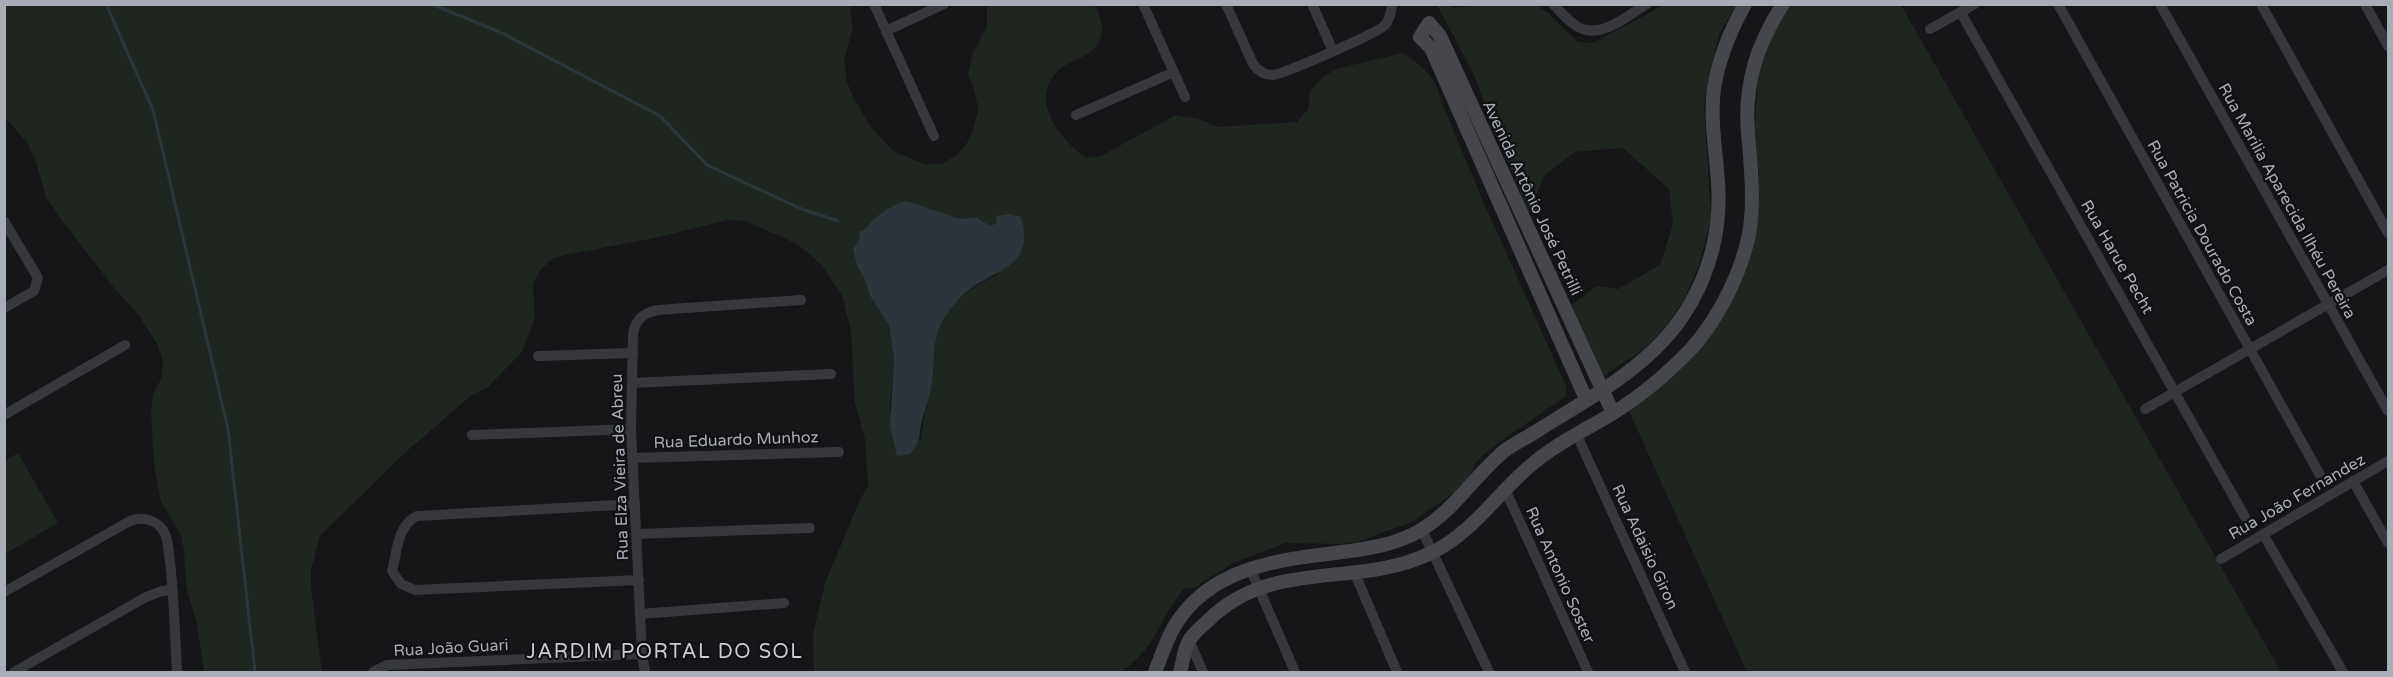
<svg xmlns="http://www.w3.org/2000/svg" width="2393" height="677" font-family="'Varela Round',sans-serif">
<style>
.green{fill:#1e261f;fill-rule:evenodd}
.water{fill:#2c353c}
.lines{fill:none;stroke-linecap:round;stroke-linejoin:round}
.stream{stroke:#2c353c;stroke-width:3}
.street{stroke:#37383d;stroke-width:10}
.secondary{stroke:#45474d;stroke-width:14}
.labels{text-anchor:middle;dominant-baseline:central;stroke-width:4.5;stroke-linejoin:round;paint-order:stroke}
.street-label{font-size:16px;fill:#a8adb8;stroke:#111113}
.quarter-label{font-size:20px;letter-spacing:1.5px;fill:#c9ccd4;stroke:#111113}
</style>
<rect width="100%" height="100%" fill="#161618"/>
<g class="green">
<path d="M1480 4 1536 5 1548 13 1578 42 1593 43 1664 5H1737L1720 32 1710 70 1704 105 1711 219 1699 265 1685 298 1666 326 1644 349 1603 376 1571 305 1597 286 1618 289 1660 265 1673 224 1669 189 1623 148 1575 152 1544 176 1529 214 1473 73 1437 5H1446L1453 8Z"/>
<path d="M4 5H849L853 27 844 60 847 82 853 97 871 127 893 151 924 164H941L956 156 967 143 974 127 978 110 975 92 968 75 972 56 987 26V5H1095C1100 17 1105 26 1100 40 1093 58 1068 59 1056 73 1029 103 1062 140 1086 158L1101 156 1176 115 1199 119 1218 127 1297 122 1308 109 1310 91 1322 78 1336 69 1402 53C1423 65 1437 79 1442 103L1483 201 1567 388 1565 397 1495 445 1476 462 1468 478 1454 493 1412 522 1359 541 1339 544 1286 543 1233 563 1194 588H1185C1160 615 1156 651 1120 672H814L813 634 825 583 859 502 868 486 865 439 855 403 851 331 842 296 822 266 810 254 795 243 745 221 728 220 659 237 571 254 554 258 541 269 533 284 535 318 522 352 487 388 472 395 407 451 320 536 311 570V588L322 672H204L197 624 186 586 184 551 181 535 161 502 154 465 151 412 153 394 161 379 163 361 157 344 138 314 114 288 61 219 46 197 36 162 28 144 5 117ZM907 201 961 219 976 217 989 225 996 224 998 216 1008 214 997 275C972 286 943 306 936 335 932 352 933 369 931 386 929 404 922 421 921 440L890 411 894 359 889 325 870 296 864 278 857 266 853 249 869 224Z"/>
<path d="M1790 5H1901L2281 672H1747L1628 409 1680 370 1720 321 1738 287 1753 248 1759 181 1755 127 1758 69 1780 16Z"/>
<path d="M18 453 58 523 5 554V461Z"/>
</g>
<path class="water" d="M907 201 961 219 976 217 989 225 996 224 997 216 1008 214 1021 217C1035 267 999 267 969 290 959 297 951 308 944 318 930 341 936 364 931 389 929 400 925 410 922 420 918 438 922 438 910 454L897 456 890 426 894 359 889 325 870 296 864 278 857 266 853 249 860 238 859 232C866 230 868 225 873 220 883 211 894 204 907 201Z"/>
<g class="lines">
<g class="stream">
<path d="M106 4 153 110 228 429 255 672"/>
<path d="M431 4 500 32 660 116 707 165 799 208 838 221"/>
</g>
<g class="street">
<path d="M874 4 934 136"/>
<path d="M1143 4 1185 97"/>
<path d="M1226 4 1253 64C1258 71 1265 75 1273 75 1284 74 1375 34 1384 26 1390 20 1391 12 1392 4"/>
<path d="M1312 4 1333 51"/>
<path d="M1553 4C1561 12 1569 22 1578 27 1601 40 1628 15 1647 4"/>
<path d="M2058 4 2320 475"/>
<path d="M2160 4 2388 411"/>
<path d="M2261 4 2388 233"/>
<path d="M2365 4 2388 46"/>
<path d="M1961 13 2245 517"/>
<path d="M1930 29 1975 4"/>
<path d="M886 31 944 4"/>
<path d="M1076 115 1174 72"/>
<path d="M4 221 38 278 34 291 4 308"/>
<path d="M538 356 633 353"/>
<path d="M632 383 831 374"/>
<path d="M2145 409 2388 270"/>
<path d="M4 415 125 345"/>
<path d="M1576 433 1685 672"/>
<path d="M472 435 631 429"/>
<path d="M633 458 839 452"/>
<path d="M2353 481 2388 543"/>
<path d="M1505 489 1588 672"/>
<path d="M635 504 417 516C397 526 397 552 392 571L401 584 415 590 639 580"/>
<path d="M1422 530 1489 672"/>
<path d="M637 534 810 528"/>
<path d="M2263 534 2343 672"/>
<path d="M2221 559 2388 461"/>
<path d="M1250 568 1295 672"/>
<path d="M1355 574 1397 672"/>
<path d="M4 592 130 521C143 516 159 520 165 534 169 542 168 553 170 561 174 598 175 635 177 672"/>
<path d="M640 614 784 603"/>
<path d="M1189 640 1203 672"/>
<path d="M14 672 146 597 162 591 173 590"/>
<path d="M373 672 387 665 642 654"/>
<path d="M645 672 642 654 631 429 633 334C636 319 643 313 658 310L801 300"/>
</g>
<g class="secondary">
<path d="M1586 399 1431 48 1420 37 1429 23 1440 36 1613 413"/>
<path d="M1155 672C1161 657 1166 641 1174 627 1208 569 1275 560 1335 553 1365 549 1394 546 1421 530 1454 510 1474 477 1503 452 1513 444 1526 438 1537 431 1573 408 1612 387 1644 359 1696 315 1723 250 1718 182 1716 151 1710 120 1714 88 1719 58 1730 31 1745 4"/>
<path d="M1180 672C1183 662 1184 648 1190 639 1196 630 1207 622 1215 614 1278 559 1362 588 1433 552 1473 532 1497 494 1530 466 1554 445 1583 431 1610 415 1640 397 1668 373 1692 348 1716 321 1736 283 1746 247 1756 213 1751 168 1748 132 1744 84 1757 44 1783 4"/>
</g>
</g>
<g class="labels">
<g class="street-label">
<text transform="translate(1532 198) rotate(65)">Avenida Artônio José Petrilli</text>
<text transform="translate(2287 201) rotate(61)">Rua Marilia Aparecida Ilhéu Pereira</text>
<text transform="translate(2202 233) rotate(61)">Rua Patricia Dourado Costa</text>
<text transform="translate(2117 257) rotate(60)">Rua Harue Pecht</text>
<text transform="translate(736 440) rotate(-2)">Rua Eduardo Munhoz</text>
<text transform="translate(620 467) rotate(-92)">Rua Elza Vieira de Abreu</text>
<text transform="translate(2297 497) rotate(-30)">Rua João Fernandez</text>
<text transform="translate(1645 547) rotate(65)">Rua Adaisio Giron</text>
<text transform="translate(1560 575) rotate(66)">Rua Antonio Soster</text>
<text transform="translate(451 648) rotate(-3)">Rua João Guari</text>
</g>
<g class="quarter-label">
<text x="665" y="652">JARDIM PORTAL DO SOL</text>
</g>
</g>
<rect width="2393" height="677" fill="none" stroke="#a8adb8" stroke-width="12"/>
</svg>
